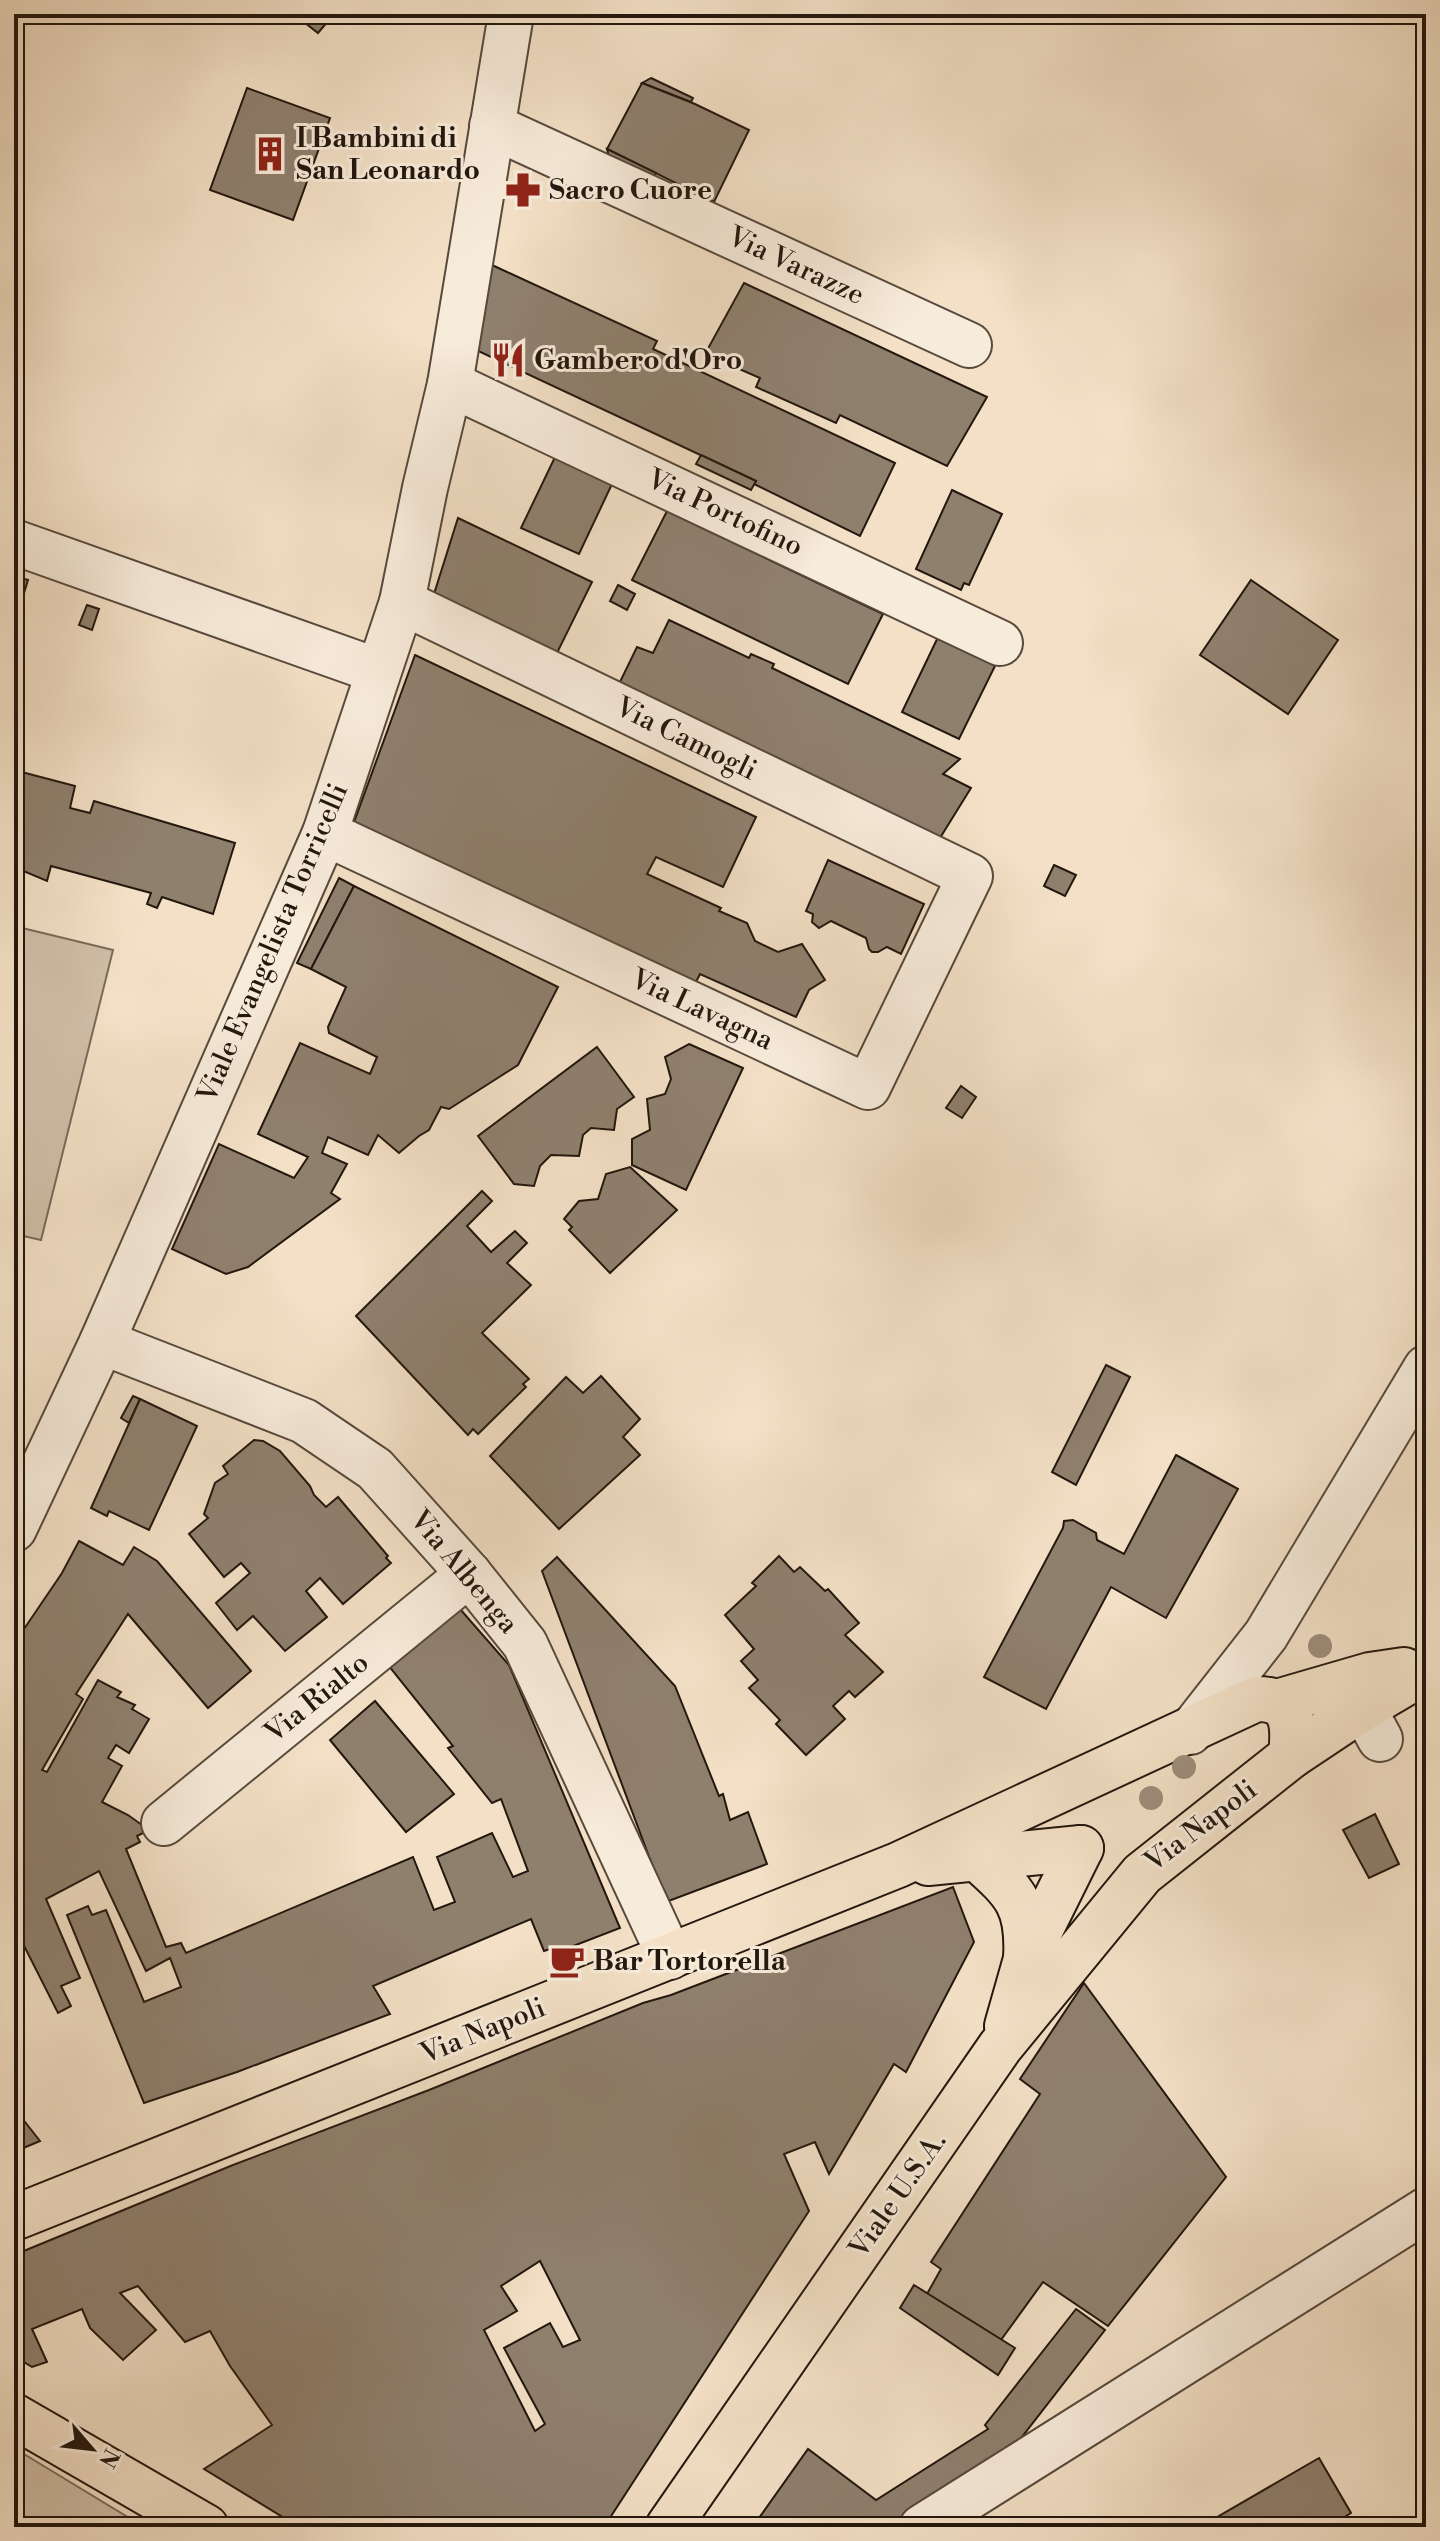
<svg xmlns="http://www.w3.org/2000/svg" width="1440" height="2541" font-family="'Libre Bodoni',serif">
<style>
.green{fill:#d0bea7;stroke:#7a6a5a;stroke-width:2}
.building{fill:#8f806e;stroke:#23170e;stroke-width:2;fill-rule:evenodd}
.lines{fill:none;stroke-linecap:round;stroke-linejoin:round}
.minor-casing{stroke:#57493c;stroke-width:48}
.major-casing{stroke:#23170e;stroke-width:48}
.minor{stroke:#f7ebda;stroke-width:44}
.major{stroke:#f3e0c6;stroke-width:44}
.tree{fill:#9d8d7a}
.labels{text-anchor:middle;dominant-baseline:central;stroke-width:6;stroke-linejoin:round;paint-order:stroke}
.poi-label{font-size:28px;font-weight:bold;fill:#23170e;stroke:#f7ebda;text-anchor:start}
.street-label{font-size:28px;fill:#23170e;stroke:#f7ebda}
</style>
<rect width="100%" height="100%" fill="#f3e0c6"/>
<filter id="stains"><feTurbulence type="fractalNoise" baseFrequency=".0025" numOctaves="4"/><feColorMatrix values="0 0 0 0 .2 0 0 0 0 .09 0 0 0 0 .02 0 0 0 .5 -.17"/></filter>
<radialGradient id="worn" r=".72"><stop offset=".6" stop-color="#630" stop-opacity="0"/><stop offset="1" stop-color="#630" stop-opacity=".3"/></radialGradient>
<g class="green">
<path d="M14 926 113 950 41 1240 14 1234Z"/>
<path d="M14 2448 144 2527H14Z"/>
</g>
<g class="building">
<path d="M311 14H334L318 33 304 22Z"/>
<path d="M651 78 693 98 691 102 642 83Z"/>
<path d="M642 83 695 104 749 130 714 202 607 149Z"/>
<path d="M247 88 330 118 293 220 210 190Z"/>
<path d="M607 149 656 173 653 180 610 160Z"/>
<path d="M492 265 657 341 653 349 895 463 860 536 754 484 756 481 476 350Z"/>
<path d="M744 283 987 397 947 466 840 415 836 423 756 387 760 378 705 354Z"/>
<path d="M701 455 756 481 751 490 696 464Z"/>
<path d="M555 457 612 484 579 554 521 528Z"/>
<path d="M952 490 1002 514 969 585 964 583 961 590 916 569Z"/>
<path d="M667 511 883 614 848 684 632 580Z"/>
<path d="M458 518 592 582 557 653 434 594Z"/>
<path d="M14 576 28 580 14 626Z"/>
<path d="M1251 580 1338 640 1288 714 1200 655Z"/>
<path d="M618 585 635 594 627 610 610 601Z"/>
<path d="M87 605 99 609 92 630 79 625Z"/>
<path d="M669 620 749 658 751 654 774 664 772 668 960 759 943 774 971 788 940 838 618 686 637 647 653 653Z"/>
<path d="M939 635 993 656 990 663 995 666 959 739 902 712Z"/>
<path d="M415 655 756 817 723 887 656 857 647 874 721 908 719 911 747 923 755 941 778 952 802 944 825 980 809 990 796 1017 700 974 695 984 353 825Z"/>
<path d="M14 770 75 786 70 808 90 813 94 801 235 843 213 914 162 897 157 908 147 904 151 893 51 866 47 881 14 867Z"/>
<path d="M828 860 924 904 901 954 887 947 878 952H872L869 949 866 938 831 921 819 928 812 922 813 914 806 911Z"/>
<path d="M1054 865 1076 875 1065 896 1044 886Z"/>
<path d="M339 878 354 886 311 969 297 963Z"/>
<path d="M354 886 558 987 518 1065 449 1109 441 1107 429 1130 419 1136 399 1153 378 1135 368 1155 328 1137 322 1153 347 1164 331 1193 340 1199 248 1267 226 1274 172 1249 219 1144 294 1178 308 1157 258 1134 300 1043 370 1074 377 1057 329 1033 328 1027 346 987 311 969Z"/>
<path d="M689 1044 743 1068 686 1190 632 1165V1139L650 1130 647 1099 665 1094 671 1079 665 1057Z"/>
<path d="M597 1047 634 1097 617 1109 614 1130 591 1128 583 1135 579 1156 551 1155 540 1166 534 1186 514 1184 478 1136Z"/>
<path d="M961 1086 976 1097 962 1118 946 1108Z"/>
<path d="M630 1167 677 1210 610 1273 569 1230 572 1227 564 1219 579 1201 598 1199 606 1174Z"/>
<path d="M482 1191 492 1201 467 1226 491 1252 515 1231 527 1243 507 1263 531 1285 482 1333 529 1379 523 1384 526 1387 478 1434 473 1429 468 1435 356 1316Z"/>
<path d="M1106 1365 1130 1377 1076 1485 1052 1472Z"/>
<path d="M601 1376 640 1419 623 1437 640 1455 559 1529 490 1456 566 1377 583 1393Z"/>
<path d="M133 1396 140 1399 129 1423 121 1418Z"/>
<path d="M140 1399 197 1426 149 1530 109 1511 107 1516 91 1508Z"/>
<path d="M254 1440 263 1441 280 1451 310 1486 314 1495 326 1507 338 1497 388 1556 386 1558 391 1563 343 1604 320 1578 306 1591 327 1617 285 1651 253 1616 237 1630 216 1603 250 1573 241 1563 224 1577 189 1534 208 1518 204 1514 215 1483 228 1474 223 1466Z"/>
<path d="M1176 1455 1238 1489 1166 1618 1111 1587 1046 1709 984 1677 1063 1528 1064 1521 1073 1520 1096 1533 1097 1540 1124 1554Z"/>
<path d="M79 1541 123 1565 134 1547 157 1561 251 1671 208 1708 128 1614 76 1694 83 1699 42 1770 47 1772 98 1680 121 1692 117 1697 135 1705 132 1709 149 1719 129 1753 116 1745 108 1758 122 1766 102 1802 128 1815 149 1830 137 1836 140 1842 126 1849 166 1947 181 1943 186 1953 413 1857 434 1910 455 1902 437 1857 492 1833 513 1877 528 1871 501 1799 492 1803 448 1748 453 1746 384 1660 453 1601 509 1665 620 1928 550 1955V1949L544 1951 531 1919 373 1986 390 2014 237 2072 144 2103 67 1915 88 1906 92 1915 106 1910 144 2002 181 1987 170 1958 146 1971 99 1871 46 1899 80 1978 61 1986 71 2006 58 2013 14 1926V1627L22 1632 62 1573Z"/>
<path d="M779 1556 794 1572 800 1567 825 1591 828 1589 859 1623 845 1635 883 1672 855 1697 849 1691 833 1706 845 1719 806 1755 776 1724 780 1720 749 1688 758 1680 741 1661 754 1649 725 1615 756 1586 752 1583Z"/>
<path d="M557 1557 675 1686 719 1796 723 1794 730 1820 748 1812 767 1864 666 1902 542 1571Z"/>
<path d="M375 1701 454 1794 406 1832 330 1740Z"/>
<path d="M1375 1814 1399 1864 1369 1878 1343 1830Z"/>
<path d="M953 1887 974 1942 906 2072 894 2064 829 2174 815 2142 784 2154 809 2211 604 2527H299L204 2469 272 2425 230 2366 210 2331 185 2342 138 2286 120 2293 156 2330 123 2360 90 2328 82 2309 32 2329 47 2362 32 2367 14 2356V2255L233 2165 429 2090 643 2003 671 1995ZM540 2261 580 2340 563 2347 550 2323 504 2348 545 2424 535 2431 484 2330 517 2311 501 2286Z"/>
<path d="M1084 1983 1226 2177 1108 2326 1043 2282 1001 2340 927 2294 941 2269 931 2262 1040 2094 1020 2079Z"/>
<path d="M14 2108 40 2141 14 2152Z"/>
<path d="M914 2285 1015 2348 998 2375 900 2308Z"/>
<path d="M1076 2309 1105 2330 1008 2455 893 2527H756L754 2525 808 2449 876 2500 988 2429 985 2425Z"/>
<path d="M1319 2458 1351 2513 1328 2527H1200Z"/>
</g>
<g class="lines">
<g class="minor-casing">
<g id="minor">
<path d="M492 126 969 345"/>
<path d="M450 384 1000 643"/>
<path d="M14 542 378 671"/>
<path d="M325 833 868 1087 970 876 402 602"/>
<path d="M102 1342 304 1421 375 1469 469 1574 525 1644 670 1957"/>
<path d="M14 1529 102 1342 325 833 402 602 425 488 450 384 511 14"/>
<path d="M1363 1708 1380 1739"/>
<path d="M1190 1732 1266 1635 1426 1368"/>
<path d="M164 1823 469 1574"/>
<path d="M922 2527 1426 2210"/>
</g>
</g>
<g class="major-casing">
<g id="major">
<path d="M1277 1702 1370 1675 1404 1670"/>
<path d="M978 1859C1016 1893 1029 1906 1026 1959"/>
<path d="M928 1863 1081 1848"/>
<path d="M1007 2026 1026 1959 1081 1848"/>
<path d="M14 2218 898 1865 1256 1699C1295 1698 1294 1727 1291 1756"/>
<path d="M14 2416 206 2527"/>
<path d="M668 2527 1000 2047 1142 1874 1291 1756 1363 1708 1426 1671"/>
</g>
</g>
<use href="#minor" class="minor"/>
<use href="#major" class="major"/>
</g>
<g class="tree">
<circle cx="1320" cy="1646" r="12"/>
<circle cx="1184" cy="1767" r="12"/>
<circle cx="1151" cy="1798" r="12"/>
</g>
<defs>
<g id="building-bare" transform="scale(2.76)"><path d="M-4-6H4V6H1V3H-1V6H-4ZM-2.5-4.3h1.7v1.8h-1.7ZM.8-4.3h1.7v1.8H.8ZM-2.5-1h1.7V.8h-1.7ZM.8-1h1.7V.8H.8Z" fill="#8f2418" stroke="#f7ebda" stroke-width="2.5" paint-order="stroke"/></g>
<g id="pharmacy-bare" transform="scale(2.76)"><path d="M-2-6h4v4h4v4h-4v4h-4v-4h-4v-4h4Z" fill="#8f2418" stroke="#f7ebda" stroke-width="2.5" paint-order="stroke"/></g>
<g id="restaurant-bare" transform="scale(2.76)"><path d="M-5-6h1v4h1v-4h1v4h1v-4h1v5L-1.5 .5V6h-2V.5L-5-1ZM5-6V6H3V1.5H1.5Q1.5-4 5-6Z" fill="#8f2418" stroke="#f7ebda" stroke-width="2.5" paint-order="stroke"/></g>
<g id="cafe-bare" transform="scale(2.76)"><path d="M-5.5-4.5H6V0H3Q3 3.5 0 3.5H-2.5Q-5.5 3.5-5.5 0ZM3-3.2v2h1.7v-2ZM-6 4.5H4V6H-6Z" fill="#8f2418" stroke="#f7ebda" stroke-width="2.5" paint-order="stroke"/></g>
</defs>
<g fill-rule="evenodd">
<use href="#building-bare" x="270" y="154"/>
<use href="#pharmacy-bare" x="523" y="190"/>
<use href="#restaurant-bare" x="508" y="360"/>
<use href="#cafe-bare" x="567" y="1961"/>
</g>
<g class="labels">
<g class="poi-label">
<text x="296" y="138">I Bambini di<tspan x="296" dy="32">San Leonardo</tspan></text>
<text x="549" y="190">Sacro Cuore</text>
<text x="534" y="360">Gambero d'Oro</text>
<text x="593" y="1961">Bar Tortorella</text>
</g>
<g class="street-label">
<text transform="translate(796 266) rotate(25)">Via Varazze</text>
<text transform="translate(725 513) rotate(25)">Via Portofino</text>
<text transform="translate(686 739) rotate(26)">Via Camogli</text>
<text transform="translate(273 943) rotate(-67)">Viale Evangelista Torricelli</text>
<text transform="translate(702 1010) rotate(25)">Via Lavagna</text>
<text transform="translate(464 1572) rotate(50)">Via Albenga</text>
<text transform="translate(317 1698) rotate(-39)">Via Rialto</text>
<text transform="translate(1201 1826) rotate(-37)">Via Napoli</text>
<text transform="translate(483 2031) rotate(-22)">Via Napoli</text>
<text transform="translate(898 2195) rotate(-55)">Viale U.S.A.</text>
</g>
</g>
<rect width="1440" height="2541" fill="none" stroke="#f3e0c6" stroke-width="48"/>
<rect x="16" y="16" width="1408" height="2509" fill="none" stroke="#23170e" stroke-width="4"/>
<rect x="24" y="24" width="1392" height="2493" fill="none" stroke="#23170e" stroke-width="2"/>
<g transform="translate(92 2449) rotate(118)" stroke="#f7ebda" stroke-width="6" paint-order="stroke">
<path d="M0-6L14 30L0 20L-14 30Z" fill="#23170e"/>
<text y="-12" font-size="22" font-weight="bold" text-anchor="middle" fill="#23170e">N</text>
</g>
<rect width="100%" height="100%" filter="url(#stains)"/>
<rect width="100%" height="100%" fill="url(#worn)"/>
</svg>
